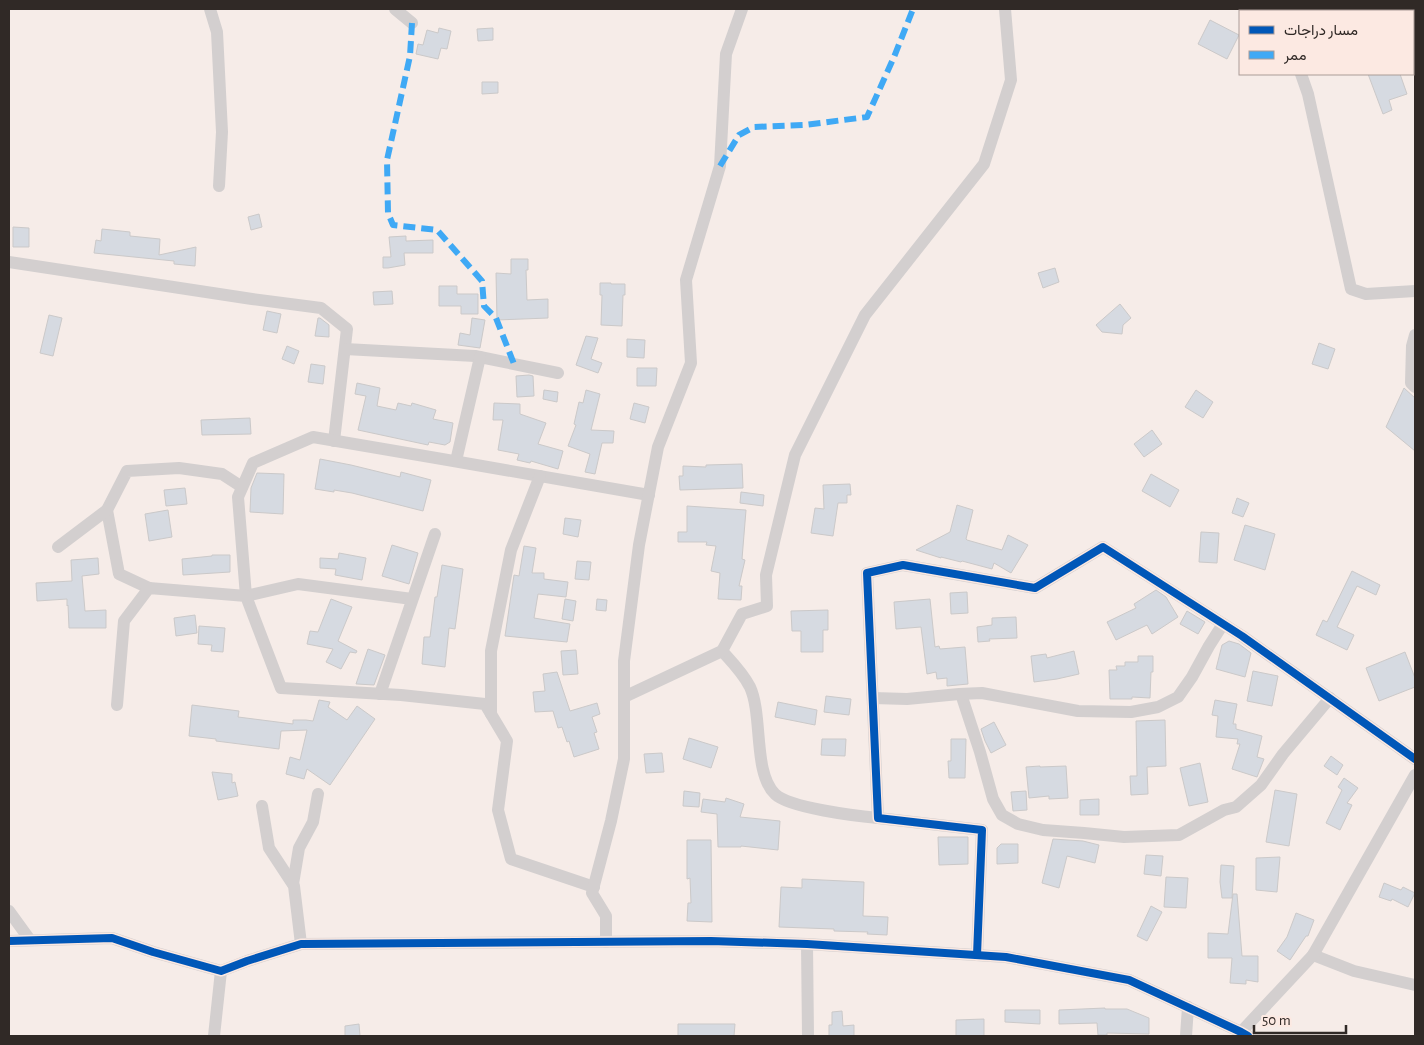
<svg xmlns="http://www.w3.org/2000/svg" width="1424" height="1045" font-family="'Alegreya Sans',Vazirmatn,sans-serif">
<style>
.building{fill:#d6dae1;stroke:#cbc9c9}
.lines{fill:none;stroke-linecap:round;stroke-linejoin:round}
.minor{stroke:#d3cfcf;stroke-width:12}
.quiet{stroke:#3fa9f5;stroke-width:6;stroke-dasharray:12 6;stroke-linecap:butt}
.cycleway-casing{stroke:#fce9e2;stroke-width:11}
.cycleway{stroke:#0057b8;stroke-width:8}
</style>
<rect width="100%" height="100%" fill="#f6ece8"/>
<g class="building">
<path d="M1210 20 1239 35 1227 59 1198 44Z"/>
<path d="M439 28 451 31 447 49 441 48 438 59 416 54 418 44 423 45 427 30 438 33Z"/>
<path d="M493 28V40L478 41 477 29Z"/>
<path d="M1368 74H1400L1407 94 1389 100 1392 110 1383 114Z"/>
<path d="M482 82H498V93L482 94Z"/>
<path d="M259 214 262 227 251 230 248 217Z"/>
<path d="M13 227 29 228V247H13Z"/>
<path d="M102 229 130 232V236L160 239 159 255 196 247 195 266 174 264V261L94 253 96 240 101 241Z"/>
<path d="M406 236V241L433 240V253H404L405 265 388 268H383V257H391L389 237Z"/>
<path d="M511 259H528V270H526L527 300 548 299V318L497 320 496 273 511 274Z"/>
<path d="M1055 268 1059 282 1043 288 1038 273Z"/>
<path d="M600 283H611V284H625V295H623L622 326 601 325 602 295H600Z"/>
<path d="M439 286H457V294H478V314H461V306H439Z"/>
<path d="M392 291 393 304 374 305 373 292Z"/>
<path d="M1120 304 1131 318 1123 325 1122 334 1102 332 1096 325Z"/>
<path d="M267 311 281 314 277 333 263 330Z"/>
<path d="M49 315 62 318 53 356 40 353Z"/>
<path d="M318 318H320L329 325V337L315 336Z"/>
<path d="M472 318 485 320 480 348 458 345 460 333 470 335Z"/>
<path d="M586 336 598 338 591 359 602 363 598 373 576 365Z"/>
<path d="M627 339 645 340 644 358 627 357Z"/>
<path d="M1319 343 1335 349 1328 369 1312 364Z"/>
<path d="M287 346 299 351 294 364 282 359Z"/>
<path d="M311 364 325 366 323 384 308 382Z"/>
<path d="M637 368H657L656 386H637Z"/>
<path d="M529 375 533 376 534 396 517 397 516 376Z"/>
<path d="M357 383 380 388 377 406 396 410 398 403 411 406 412 403 436 410 433 419 453 423 450 442 445 445 429 442 428 445 358 430 366 396 355 394Z"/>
<path d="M1404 388 1415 398V451L1386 427Z"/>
<path d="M544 390 558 392 557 402 543 399Z"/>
<path d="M586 390 600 394 591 430 614 431 613 443H602L595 474 585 472 590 454 568 446 576 425 574 424 579 402 583 403Z"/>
<path d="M1196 390 1213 402 1203 418 1185 407Z"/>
<path d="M494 403 520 404V414L546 423 538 444 563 451 558 469 531 461 530 463 517 460 519 454 498 450 503 420H493Z"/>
<path d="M634 403 649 407 645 423 630 419Z"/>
<path d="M250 418 251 434 202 435 201 420Z"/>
<path d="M1152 430 1162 444 1144 457 1134 444Z"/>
<path d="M320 459 351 465 400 477 401 472 431 480 423 511 352 493 334 490V492L315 489Z"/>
<path d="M742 464 743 488 680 490 679 476H683V466L706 467V465Z"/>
<path d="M257 473 284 474 283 514 250 512 251 488Z"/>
<path d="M1151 474 1179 490 1170 507 1142 491Z"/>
<path d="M850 484 851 495H847V503H838L833 536 811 533 815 508 824 509 823 485Z"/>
<path d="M185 488 187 504 166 506 164 490Z"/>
<path d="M741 492 764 495 763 506 740 503Z"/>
<path d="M1237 498 1249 503 1243 517 1232 513Z"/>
<path d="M957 505 973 510 966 539 967 540 1002 550 1008 535 1028 545 1011 573 994 563 992 569 962 561 961 562 941 557V558L916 550 950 532Z"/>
<path d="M687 506 746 510 742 559 745 560 739 586H742L741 600 718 599 720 573 711 571 716 546 706 545 707 542H678V532H687Z"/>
<path d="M168 510 172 537 149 541 145 514Z"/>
<path d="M565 518 581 520 578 537 563 534Z"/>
<path d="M1245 525 1275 534 1265 570 1234 560Z"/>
<path d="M1201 532 1219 533 1217 563 1199 562Z"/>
<path d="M392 545 418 553 409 584 382 576Z"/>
<path d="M524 546 536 548 532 573H544V579L568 582 566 597 538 594 534 618 570 624 567 642 505 636 514 575 519 576Z"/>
<path d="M339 553 366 558 362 580 335 575 336 569 320 568V558L338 559Z"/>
<path d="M212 555H230V572L183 575 182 559 212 556Z"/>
<path d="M98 558 99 574 82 576 85 611 106 610V628H69L68 605 67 606V599L37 601 36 583 72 581 71 560Z"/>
<path d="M577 561 591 562 589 580 575 579Z"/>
<path d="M442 565 463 569 455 629 449 628 445 667 422 664 424 637H430L435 597H437Z"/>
<path d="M1352 571 1380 585 1376 595 1357 586 1337 627 1354 635 1347 650 1316 635 1323 620 1327 622Z"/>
<path d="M1156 590 1166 597 1178 617 1152 634 1147 625 1116 640 1107 622 1136 608 1134 604Z"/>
<path d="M967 592 968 613 951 614 950 593Z"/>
<path d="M331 599 352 607 338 641 357 651 356 653 350 652 341 669 326 662 333 649 307 644 310 631 318 632Z"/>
<path d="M565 599 576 601 573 621 562 619Z"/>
<path d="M597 599 607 600 606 611 596 610Z"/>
<path d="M930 599 935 647 939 646 940 649 965 647 968 684 947 686V678L937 679 936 672 927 674 921 627 896 629 894 602Z"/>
<path d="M828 610V630H823V652H801V631H792L791 611Z"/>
<path d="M1187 611 1205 622 1198 634 1180 624Z"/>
<path d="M195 615 197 633 176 636 174 618Z"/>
<path d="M1016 617 1017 638 989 639 990 641 978 642 977 627 992 625V618Z"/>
<path d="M199 626 225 628 223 652 211 651 212 645 198 644Z"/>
<path d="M1229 641 1239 644 1251 653 1245 677 1216 669 1222 645Z"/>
<path d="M368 649 385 655 374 685 357 684H356Z"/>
<path d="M576 650 578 674 563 675 561 651Z"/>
<path d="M1074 651 1079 674 1057 679 1034 682 1031 656 1046 654 1047 658Z"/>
<path d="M1405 652 1415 678V687L1379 701 1366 668Z"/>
<path d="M1138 656H1153V672H1151L1150 698 1132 697V699H1110L1109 670H1117L1116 666H1125V662H1138Z"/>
<path d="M1253 671 1278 676 1272 706 1247 701Z"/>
<path d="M557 672 570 711 597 703 600 714 592 717 597 732 594 733 599 749 574 757 569 741 567 742 562 727 558 728 553 711 535 712 533 692 545 691 543 674Z"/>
<path d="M826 696 851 699 849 715 824 712Z"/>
<path d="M319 700 330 702 328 707 347 720 357 706 375 719 330 785 307 769 304 779 286 774 290 757 300 760 307 730 281 731 279 749 216 741V739L189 736 192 705 239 711 238 717 293 724V720H306L313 721Z"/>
<path d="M1215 700 1237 704 1233 724H1236V729L1262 736 1257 757 1264 759 1257 777 1232 769 1240 744H1237L1238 739 1216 737 1218 716 1212 715Z"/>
<path d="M778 702 817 710 815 725 775 717Z"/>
<path d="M1165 720 1166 766 1147 767 1148 794 1131 795 1130 776H1137L1136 721Z"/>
<path d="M994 722 1006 745 991 753 985 741 981 729Z"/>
<path d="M689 738 718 747 711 768 683 759Z"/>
<path d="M822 739H846L845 756 821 755Z"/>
<path d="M951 739H966L965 778H949L948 761H951Z"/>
<path d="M662 753 664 772 646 773 644 754Z"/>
<path d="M1331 756 1343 765 1337 775 1324 766Z"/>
<path d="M1200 763 1208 802 1189 806 1180 768Z"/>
<path d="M1040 766V767L1066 766 1068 798 1049 799V796L1029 798 1026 767Z"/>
<path d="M212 772 232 774V783L235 782 238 796 218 800Z"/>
<path d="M1344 778 1358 788 1347 803 1352 805 1340 830 1326 823 1342 790 1338 787Z"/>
<path d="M1275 790 1297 794 1289 846 1266 842Z"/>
<path d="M684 791 700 793 699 807 683 806Z"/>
<path d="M1026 791 1027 810 1013 811 1011 792Z"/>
<path d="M726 798 744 804 740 817 780 821 778 850 741 846V847H718L717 814 701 812 703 799 725 802Z"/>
<path d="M1099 799V815H1080V800Z"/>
<path d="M938 837H968V864L939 865Z"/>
<path d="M1053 839 1083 841 1099 845 1095 863 1067 856 1059 888 1042 883Z"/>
<path d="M687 840H711L712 922 687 921 688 903H691L690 878 687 879Z"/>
<path d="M1001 844H1018V863L997 864V848Z"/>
<path d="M1146 855 1163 856 1161 876 1144 874Z"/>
<path d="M1280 857 1277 892 1256 890V858Z"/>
<path d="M1221 865 1234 866 1232 898H1222L1220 882Z"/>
<path d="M1166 877 1188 878 1186 908 1164 907Z"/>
<path d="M802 879 864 882 863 916 888 917 887 935 867 934 868 932 834 931V929L779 927 781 887 802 888Z"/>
<path d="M1384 883 1401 890 1403 887 1415 893 1408 907 1392 899 1391 901 1379 897Z"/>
<path d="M1233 894H1237L1242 956H1258V982L1246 980V984L1230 983 1232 958H1208V933L1228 934Z"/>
<path d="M1151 906 1162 912 1147 941 1137 936Z"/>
<path d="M1296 913 1314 920 1308 936H1306L1290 960 1277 951 1287 937Z"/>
<path d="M1105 1008V1009H1127L1149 1018V1034L1107 1033V1035H1098L1097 1023 1059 1024V1010Z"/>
<path d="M1005 1010H1040V1024L1005 1022Z"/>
<path d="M842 1011 843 1026 854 1025V1036H829V1025H832V1012Z"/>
<path d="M984 1019V1036H956V1020Z"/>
<path d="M359 1024 360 1036H345V1026Z"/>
<path d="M678 1024H735L734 1036H678Z"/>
</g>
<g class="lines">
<g class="minor">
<path d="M210 9 217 32 222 132 219 186"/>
<path d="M395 9 412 23"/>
<path d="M1276 9 1277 11"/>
<path d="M1301 74 1308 94 1351 289 1366 294 1415 291"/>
<path d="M9 262 252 299 321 308 347 329 334 441"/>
<path d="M1415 335 1412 346 1411 383 1415 387"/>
<path d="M345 349 475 356 558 373"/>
<path d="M456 461 480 357"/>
<path d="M107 510 119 574 149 588"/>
<path d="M58 547 107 510 127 471 179 468 222 474 242 487"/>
<path d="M412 599 298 584 246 596 238 497 253 463 313 437 442 459 649 495"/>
<path d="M722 651C732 662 743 673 750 687 763 715 753 773 775 794 789 808 857 816 878 818"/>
<path d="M380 694 435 534"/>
<path d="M961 694 980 752 993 799 1002 815 1018 824 1043 830 1084 833 1124 837 1179 835 1224 810 1236 807 1261 785 1283 754 1330 698"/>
<path d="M624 697 722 651 742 614 767 606 766 575 795 455 865 315 984 164 1011 80 1005 9"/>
<path d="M873 698 907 699 959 694 982 693 1078 711 1131 712 1158 707 1178 697 1192 677 1209 646 1223 624"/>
<path d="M117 705 124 621 149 588 246 596 281 688 401 695 485 704 507 741 498 810 511 859 594 887"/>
<path d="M491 714V651L511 550 540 476"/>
<path d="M262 806 269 848 294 886 301 944"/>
<path d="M293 884 299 848 313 822 318 794"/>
<path d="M9 911 30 940"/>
<path d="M9 941 112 938 153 952 221 971 247 961 301 944 711 941 807 944 1006 957 1129 980 1241 1032 1248 1036"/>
<path d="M606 942V916L592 893 611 821 624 759V661L639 545 658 447 691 363 686 280 720 166 726 54 742 9"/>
<path d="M807 944 808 1036"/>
<path d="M977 955 982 830 878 818 867 573 903 565 1035 588 1103 547 1242 636 1415 759"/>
<path d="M1313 955 1354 971 1415 985"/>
<path d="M1241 1032 1313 955 1415 775"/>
<path d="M214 1036 221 971"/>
<path d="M1186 1036 1188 1007"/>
</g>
<g class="quiet">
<path d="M412 23 410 56 387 160 388 213 393 225 437 230 482 281 484 306 496 318 514 364"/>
<path d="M720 166 739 135 754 127 804 125 867 117 894 57 913 9"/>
</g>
<g class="cycleway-casing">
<g id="cycleway">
<path d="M9 941 112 938 153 952 221 971 247 961 301 944 711 941 807 944 1006 957 1129 980 1241 1032 1248 1036"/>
<path d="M977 955 982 830 878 818 867 573 903 565 1035 588 1103 547 1242 636 1415 759"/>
</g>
</g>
<use href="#cycleway" class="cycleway"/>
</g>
<rect width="1424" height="1045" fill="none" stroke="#302926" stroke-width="20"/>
<rect x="1239" y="10" width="175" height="65" fill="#fce9e2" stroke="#aa9c97"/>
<rect x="1249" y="26" width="25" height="8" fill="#0057b8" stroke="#aa9c97"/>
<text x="1284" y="35" font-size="15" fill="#302926">مسار دراجات</text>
<rect x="1249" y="51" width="25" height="8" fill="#3fa9f5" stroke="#aa9c97"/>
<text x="1284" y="60" font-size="15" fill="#302926">ممر</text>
<path d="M1254 1025v8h92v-8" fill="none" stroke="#302926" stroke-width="2.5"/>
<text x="1262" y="1025" font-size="15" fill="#302926" stroke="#fce9e2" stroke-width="4" paint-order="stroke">50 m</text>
</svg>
